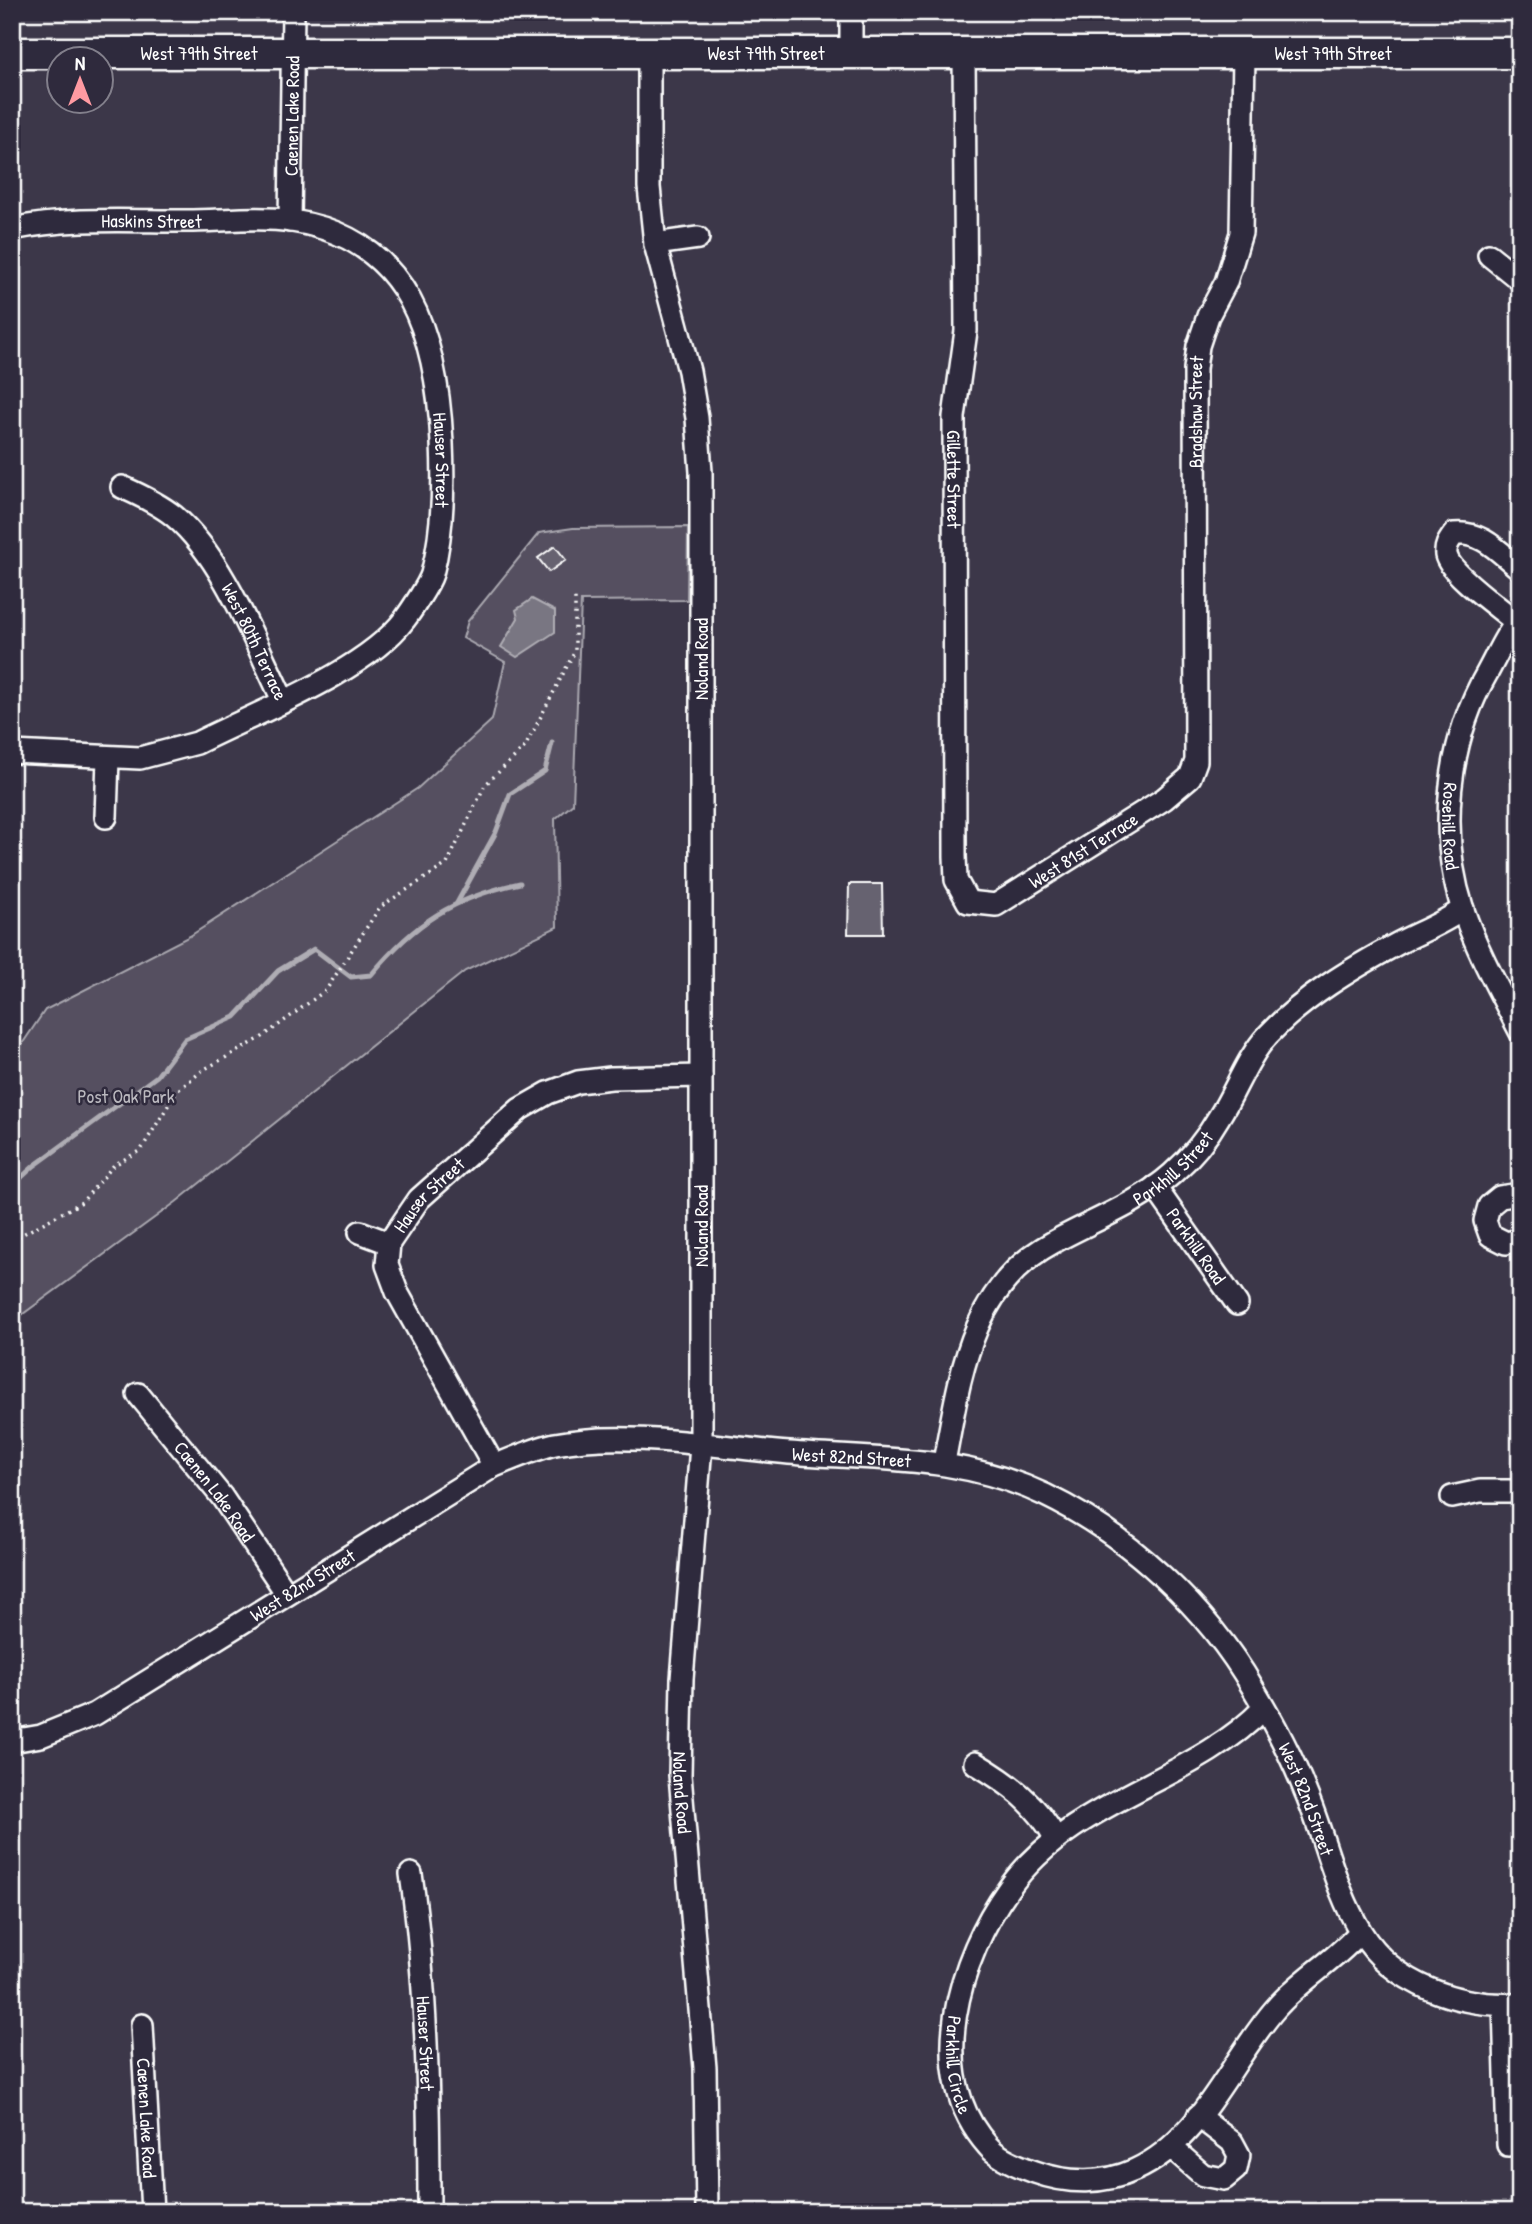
<svg xmlns="http://www.w3.org/2000/svg" width="1532" height="2224" font-family="'Patrick Hand',sans-serif">
<style>
.green{fill:#555060;stroke:#aaa8b0;stroke-width:2}
.water{fill:#797682;stroke:#afadb4;stroke-width:2}
.lines{fill:none;stroke-linecap:round;stroke-linejoin:round}
.stream{stroke:#afadb4;stroke-width:5}
.building{fill:#666270;stroke:#fff;stroke-width:2}
.street-casing{stroke:#fff;stroke-width:26}
.secondary-casing{stroke:#fff;stroke-width:35}
.path{stroke:#fff;stroke-width:3.5;stroke-dasharray:2 5;stroke-linecap:butt}
.street{stroke:#2f2a3d;stroke-width:21}
.secondary{stroke:#2f2a3d;stroke-width:30}
.labels{text-anchor:middle;dominant-baseline:central;stroke-width:5;stroke-linejoin:round;paint-order:stroke}
.street-label{font-size:19px;fill:#fff;stroke:#2f2a3d}
.park-label{font-size:19px;fill:#bbb9bf;stroke:#2f2a3d}
</style>
<rect width="100%" height="100%" fill="#3c3749"/>
<filter id="ink" filterUnits="userSpaceOnUse"><feTurbulence type="fractalNoise" baseFrequency=".0143" numOctaves="2"/><feDisplacementMap in="SourceGraphic" scale="14" xChannelSelector="R" yChannelSelector="G"/><feConvolveMatrix kernelMatrix="1 2 1 2 8 2 1 2 1" color-interpolation-filters="sRGB"/></filter>
<g filter="url(#ink)">
<path class="green" d="M688 527 687 600 581 601 573 804 555 819 557 927 465 971 176 1202 12 1322V1059L45 1010 190 936 418 788 492 720 505 662 463 638 468 621 539 533 573 528Z"/>
<path class="water" d="M532 599 555 611V632L517 657 501 647 518 618 516 610Z"/>
<g class="lines">
<g class="stream">
<path d="M457 903 496 832 510 794 545 771 552 743"/>
<path d="M12 1186 34 1166 157 1076 185 1039 235 1017 278 971 314 949 351 977 371 975C415 922 453 898 520 883"/>
</g>
</g>
<g class="building">
<path d="M555 546 566 560 549 572 538 558Z"/>
<path d="M849 884H882L883 934H848Z"/>
</g>
<g class="lines">
<g class="street-casing">
<g id="street">
<path d="M851 52V12"/>
<path id="s1" d="M964 53 966 331 954 417 955 856 956 880 968 902 996 905 1164 799 1190 777 1196 761 1195 369 1198 346 1208 316 1226 282 1241 233 1244 55"/>
<path id="s2" d="M649 54V187L655 244 689 371 697 418 701 472V1446L682 1679 680 1775 705 2068 707 2212"/>
<path id="s3" d="M290 221 293 12"/>
<path id="s4" d="M12 229C69 217 128 221 186 221 220 221 258 216 292 221 411 239 437 338 442 443 444 485 443 533 432 574 429 584 411 611 405 619 365 672 258 712 197 743L140 758 12 752"/>
<path d="M655 244 698 238"/>
<path d="M1489 255 1520 280"/>
<path id="s5" d="M122 487C140 495 159 504 174 516 223 557 255 643 283 700"/>
<path id="s6" d="M1520 618C1506 633 1497 655 1487 673 1447 742 1438 834 1463 910 1478 953 1500 992 1520 1031"/>
<path d="M1516 622C1500 608 1450 574 1446 555 1445 546 1449 541 1454 534 1482 531 1499 552 1520 569"/>
<path d="M106 817 108 758"/>
<path id="s7" d="M1155 1187 1237 1304"/>
<path d="M1520 1194 1500 1197 1489 1206 1485 1221 1490 1235 1506 1243 1520 1240"/>
<path d="M360 1232 389 1243"/>
<path id="s8" d="M138 1394 222 1497 287 1594"/>
<path id="s9" d="M944 1462C960 1379 969 1288 1052 1243 1091 1221 1137 1205 1172 1174 1189 1159 1207 1138 1219 1117 1236 1091 1246 1059 1268 1035 1304 997 1351 969 1397 944 1420 932 1442 924 1463 909"/>
<path id="s10" d="M494 1466 397 1292 387 1265 389 1243 419 1199 520 1109 548 1093 578 1082 611 1078 701 1076"/>
<path d="M1452 1497 1480 1491H1520"/>
<path id="s11" d="M1264 1708C1192 1783 1074 1797 1009 1888 959 1957 923 2074 988 2146 997 2157 1021 2167 1035 2172 1068 2184 1104 2184 1135 2170 1202 2140 1230 2060 1276 2008 1301 1979 1335 1961 1360 1932"/>
<path id="s12" d="M12 1741 41 1736 95 1714 494 1466C514 1458 534 1449 555 1444 625 1430 718 1447 789 1453 880 1460 961 1455 1045 1495 1128 1535 1207 1608 1253 1688 1273 1721 1292 1757 1306 1793 1325 1838 1335 1890 1361 1932 1393 1985 1461 2008 1520 2004"/>
<path d="M975 1763C1010 1784 1036 1803 1056 1839"/>
<path id="s13" d="M411 1874C427 1986 429 2099 429 2212"/>
<path d="M1504 2005 1508 2145"/>
<path id="s14" d="M142 2025 152 2212"/>
<path d="M1171 2147 1203 2175 1224 2179 1236 2169 1239 2155 1232 2142 1198 2116"/>
</g>
</g>
<g class="secondary-casing">
<g id="secondary">
<path id="s15" d="M12 53H1520"/>
</g>
</g>
<path class="path" d="M12 1240 82 1202 114 1165 141 1150 177 1091 203 1070 261 1038 326 990 380 907 447 864 485 785 525 747 575 651V598"/>
<use href="#street" class="street"/>
<use href="#secondary" class="secondary"/>
</g>
</g>
<g class="labels">
<g class="street-label">
<text stroke="none"><textPath href="#s15" startOffset="187">West 79th Street</textPath></text>
<text stroke="none"><textPath href="#s15" startOffset="754">West 79th Street</textPath></text>
<text stroke="none"><textPath href="#s15" startOffset="1321">West 79th Street</textPath></text>
<text stroke="none"><textPath href="#s3" startOffset="105">Caenen Lake Road</textPath></text>
<text stroke="none"><textPath href="#s4" startOffset="140">Haskins Street</textPath></text>
<text stroke="none"><textPath href="#s1" startOffset="1480">Bradshaw Street</textPath></text>
<text stroke="none"><textPath href="#s4" startOffset="593">Hauser Street</textPath></text>
<text stroke="none"><textPath href="#s1" startOffset="427">Gillette Street</textPath></text>
<text stroke="none"><textPath href="#s5" startOffset="210">West 80th Terrace</textPath></text>
<text transform="translate(701 659) rotate(-90)">Noland Road</text>
<text stroke="none"><textPath href="#s6" startOffset="224">Rosehill Road</textPath></text>
<text stroke="none"><textPath href="#s1" startOffset="984">West 81st Terrace</textPath></text>
<text stroke="none"><textPath href="#s9" startOffset="397">Parkhill Street</textPath></text>
<text stroke="none"><textPath href="#s10" startOffset="313">Hauser Street</textPath></text>
<text transform="translate(701 1226) rotate(-90)">Noland Road</text>
<text stroke="none"><textPath href="#s7" startOffset="72">Parkhill Road</textPath></text>
<text stroke="none"><textPath href="#s12" startOffset="920">West 82nd Street</textPath></text>
<text stroke="none"><textPath href="#s8" startOffset="124">Caenen Lake Road</textPath></text>
<text stroke="none"><textPath href="#s12" startOffset="332">West 82nd Street</textPath></text>
<text stroke="none"><textPath href="#s2" startOffset="1745">Noland Road</textPath></text>
<text stroke="none"><textPath href="#s12" startOffset="1530">West 82nd Street</textPath></text>
<text stroke="none"><textPath href="#s13" startOffset="170">Hauser Street</textPath></text>
<text stroke="none"><textPath href="#s11" startOffset="504">Parkhill Circle</textPath></text>
<text stroke="none"><textPath href="#s14" startOffset="93">Caenen Lake Road</textPath></text>
</g>
<g class="park-label">
<text x="126" y="1096">Post Oak Park</text>
</g>
</g>
<rect width="1532" height="2224" fill="none" stroke="#2f2a3d" stroke-width="42"/>
<rect x="21" y="21" width="1490" height="2182" fill="none" stroke="#fff" stroke-width="2.5" filter="url(#ink)"/>
<g transform="translate(80 80)"><circle r="33" fill="#2f2a3d" stroke="#827f8b" stroke-width="2"/>
<path d="M0-5L12 26L0 18L-12 26Z" fill="#ff9aa2"/>
<text y="-10" font-size="19" font-weight="bold" text-anchor="middle" fill="#ffffff">N</text>
</g>
</svg>
